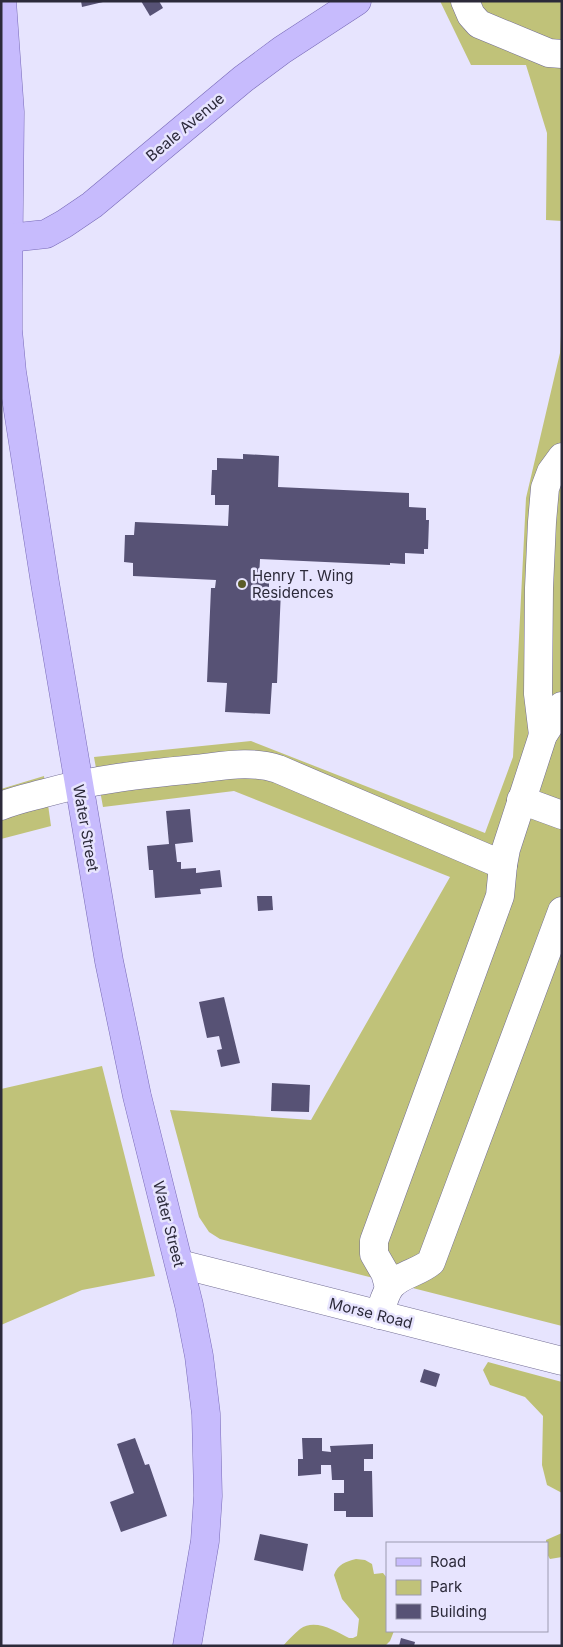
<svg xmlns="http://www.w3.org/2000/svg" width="563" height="1647" font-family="Inter,sans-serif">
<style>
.green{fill:#c0c279}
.forest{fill:#bdc074}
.building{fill:#575275}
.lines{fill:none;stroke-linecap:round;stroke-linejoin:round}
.minor-casing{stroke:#726d93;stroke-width:29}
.major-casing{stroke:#796bb8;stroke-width:29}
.minor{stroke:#fff;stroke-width:28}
.major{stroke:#c7bbfd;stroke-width:28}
.poi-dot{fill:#5b5c29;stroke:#e7e4fe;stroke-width:2}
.labels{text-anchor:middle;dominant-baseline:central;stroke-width:5;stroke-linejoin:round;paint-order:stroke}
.street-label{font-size:15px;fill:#2c2a3a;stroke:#e7e4fe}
.poi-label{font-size:15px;fill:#2c2a3a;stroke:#e7e4fe;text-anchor:start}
</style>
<rect width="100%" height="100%" fill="#e7e4fe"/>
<g class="green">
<path d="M440 1H562V221L546 220 547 133 526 65H471Z"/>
<path d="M562 318V1326L220 1239 209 1232 199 1217 170 1110 311 1120 450 877 234 791 103 807 94 757 251 741 485 833 513 757 526 498 560 353Z"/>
<path d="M44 776 51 826 1 839V789Z"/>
<path d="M102 1066 155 1276 82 1290 1 1325V1089Z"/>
</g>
<g class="forest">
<path d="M488 1362 562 1382V1493L547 1485 542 1465 543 1416 525 1397 490 1385 483 1370Z"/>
<path d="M562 1533V1557L550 1559 547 1554 546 1540Z"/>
<path d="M356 1559 365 1560 372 1564 374 1574 383 1573 387 1578V1631H394L390 1641 385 1646H283C288 1640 294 1634 300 1629 315 1618 335 1631 349 1638H353L357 1636 359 1619 342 1599 334 1575C338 1564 345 1562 356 1559Z"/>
</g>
<g class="building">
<path d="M81 1H103V2L82 7Z"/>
<path d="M141 1H159L163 8 150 16Z"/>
<path d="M243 454 279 456 278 487 409 493V507L426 508V520H429L428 549H424V554L405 553V564L390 563V565L260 559 259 578H269V589L281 590 277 683H272L270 714 225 712 227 683 207 682 211 588H215L216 580 133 576V563L124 562 125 535H134L135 522 228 526 229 505H215V495H211L212 470H217V458L243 459Z"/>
<path d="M190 809 193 842 175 844 177 862H181V869L196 868V873L220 870 222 887 200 889 201 894 155 898 153 870H149L147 846 169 844 166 811Z"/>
<path d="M257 896H272L273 910 258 911Z"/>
<path d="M224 997 240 1063 221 1067 217 1050 222 1049 219 1036 207 1038 199 1002Z"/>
<path d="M272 1083 310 1085 309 1112 271 1111Z"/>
<path d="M424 1369 440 1374 436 1387 420 1382Z"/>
<path d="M135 1438 145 1465 149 1464 167 1516 121 1532 110 1502 134 1493 117 1444Z"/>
<path d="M302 1438H322V1451L331 1452 330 1446 373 1444V1459H364V1471H372L373 1517H346V1511H334V1493H344V1480H332L331 1465H321V1474L298 1476V1459H303Z"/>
<path d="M260 1534 308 1544 303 1571 254 1560Z"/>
<path d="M401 1638 415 1642 414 1646H399Z"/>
</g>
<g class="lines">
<g class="minor-casing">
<g id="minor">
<path d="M465 1 471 15 479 24 549 53 562 54"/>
<path d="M543 735 538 694 539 588 542 522 545 488 551 472 562 457"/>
<path d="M521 800 562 815"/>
<path d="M1 806C15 800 30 797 45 793 95 779 144 774 195 769 223 766 251 760 278 769L503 865 506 849 543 735 562 706"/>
<path d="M180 1264 562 1361"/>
<path d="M389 1287 385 1273 374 1254V1241L500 896 503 865"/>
<path d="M379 1315C382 1307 385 1293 391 1286 401 1274 418 1273 431 1262L562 911"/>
</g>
</g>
<g class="major-casing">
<g id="major">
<path d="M2 1 10 112 8 293V330L12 372 45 583 109 961 137 1096 189 1305 199 1356 206 1414 208 1496 205 1541 187 1646"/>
<path d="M9 238 46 234 64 224 92 205 243 79 282 50 357 1"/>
</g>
</g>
<use href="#minor" class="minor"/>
<use href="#major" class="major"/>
</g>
<circle class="poi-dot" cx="242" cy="584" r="5"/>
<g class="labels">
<g class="street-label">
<text transform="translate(185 127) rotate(-40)">Beale Avenue</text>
<text transform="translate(86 828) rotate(80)">Water Street</text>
<text transform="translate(169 1224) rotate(76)">Water Street</text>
<text transform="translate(371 1313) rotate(14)">Morse Road</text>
</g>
<g class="poi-label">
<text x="252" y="575">Henry T. Wing<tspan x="252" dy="17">Residences</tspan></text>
</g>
</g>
<rect width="563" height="1647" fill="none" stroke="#2c2a3a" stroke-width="5"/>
<rect x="386" y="1542" width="162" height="90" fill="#e7e4fe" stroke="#9c9ab0"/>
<rect x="396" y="1558" width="25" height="8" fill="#c7bbfd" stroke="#9c9ab0"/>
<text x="430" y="1567" font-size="15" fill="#2c2a3a">Road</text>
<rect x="396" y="1580" width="25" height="15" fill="#c0c279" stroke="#9c9ab0"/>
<text x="430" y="1592" font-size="15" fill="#2c2a3a">Park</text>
<rect x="396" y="1604" width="25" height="15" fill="#575275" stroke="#9c9ab0"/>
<text x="430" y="1617" font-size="15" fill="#2c2a3a">Building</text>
</svg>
